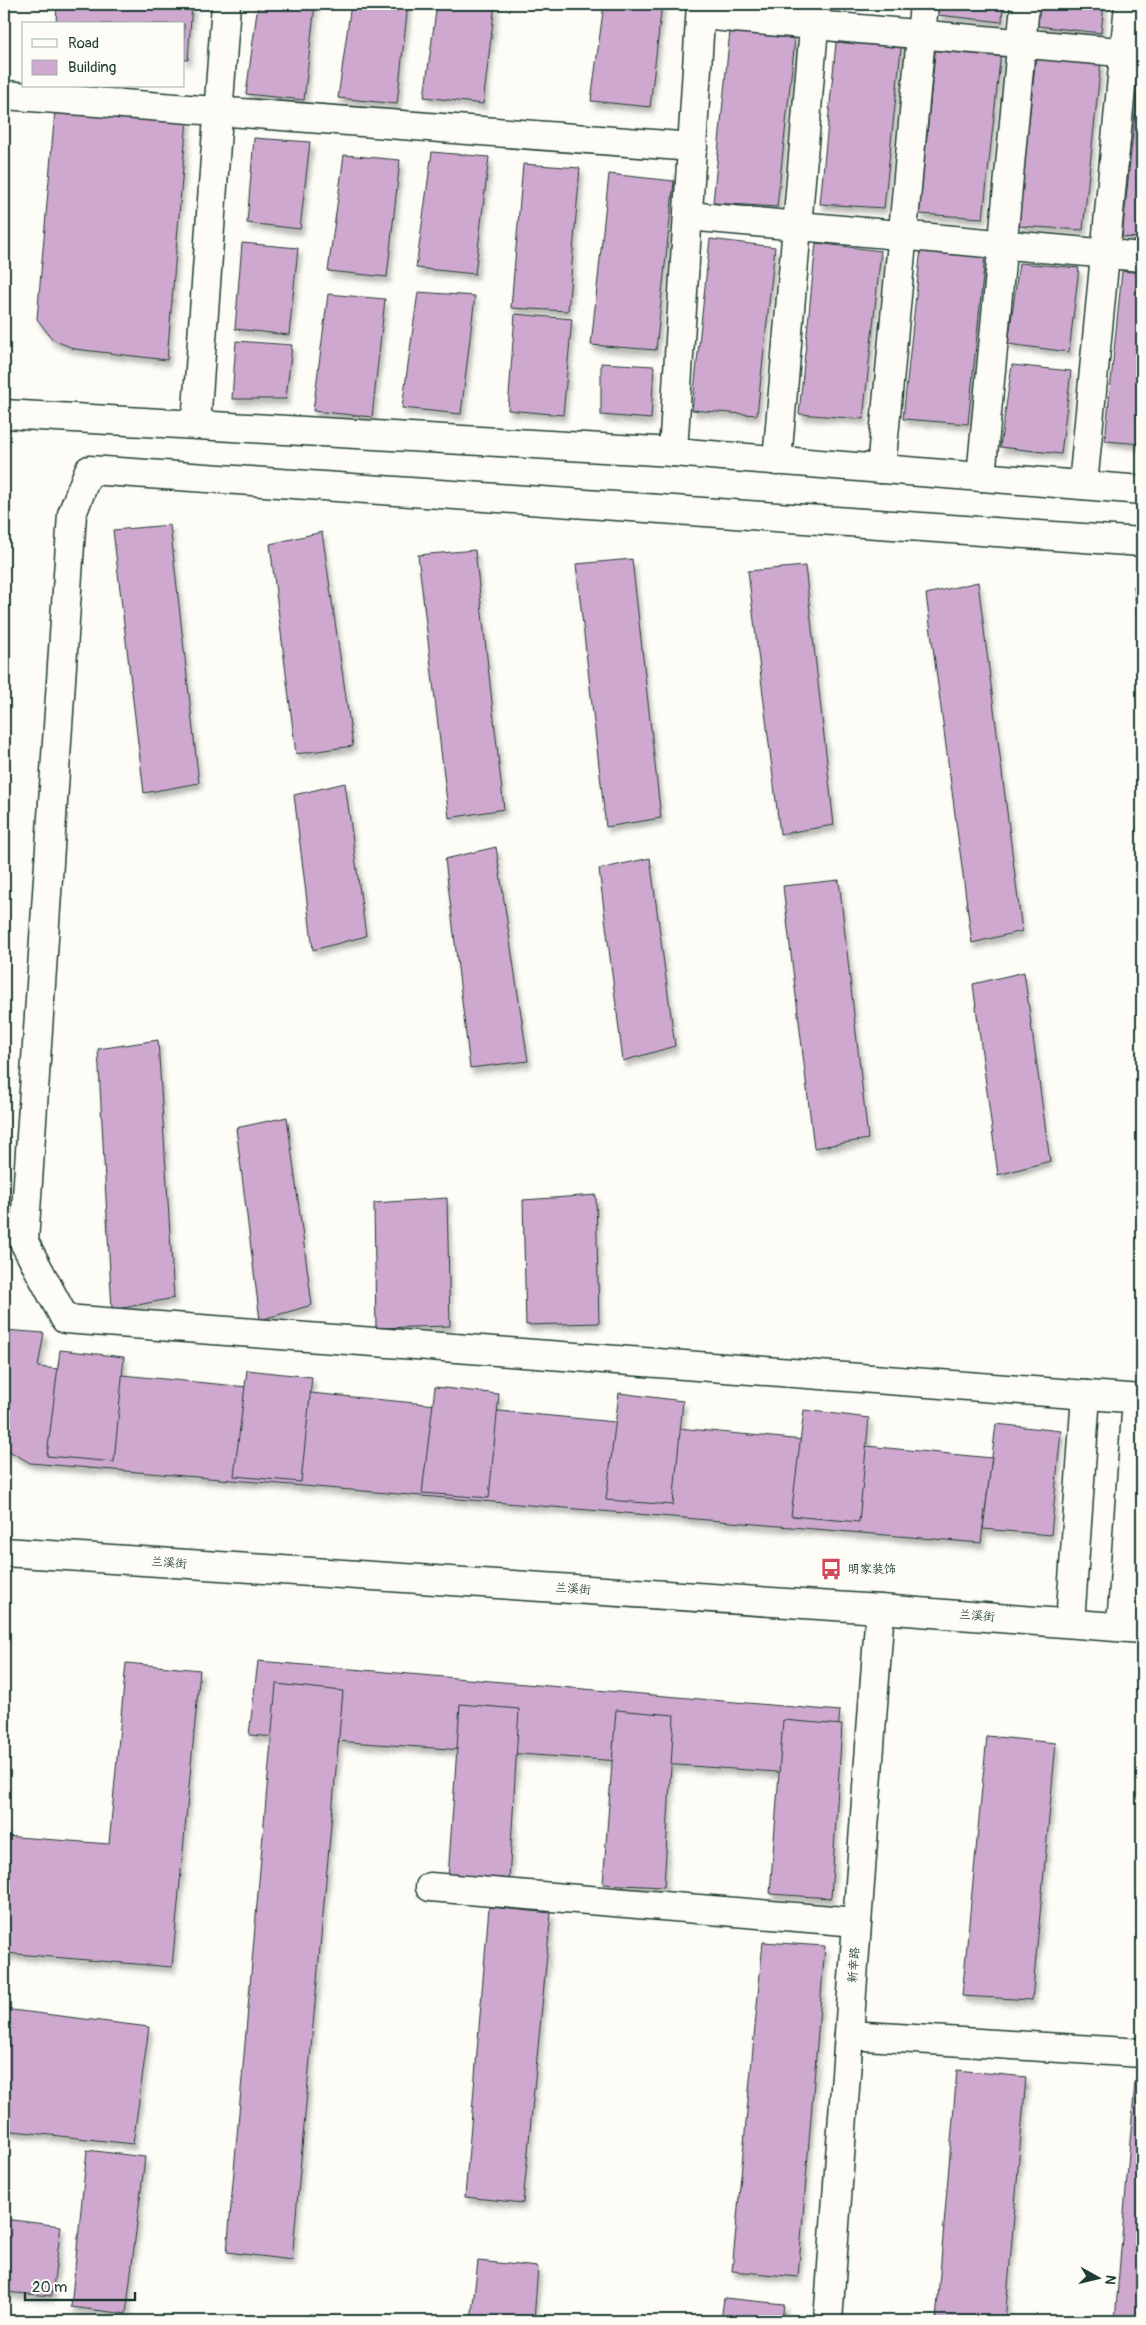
<svg xmlns="http://www.w3.org/2000/svg" width="1146" height="2325" font-family="Pangolin,'LXGW WenKai TC',sans-serif">
<style>
.building{fill:#cfa8cf;stroke:#1f3d34;filter:url(#shadow)}
.lines{fill:none;stroke-linecap:round;stroke-linejoin:round}
.minor-casing{stroke:#1f3d34;stroke-width:31}
.minor{stroke:#fdfcf7;stroke-width:28}
.labels{text-anchor:middle;dominant-baseline:central;stroke-width:4;stroke-linejoin:round;paint-order:stroke}
.street-label{font-size:12px;fill:#1f3d34;stroke:#fdfcf7}
.poi-label{font-size:12px;fill:#1f3d34;stroke:#fdfcf7;text-anchor:start}
</style>
<defs>
<filter id="shadow"><feDropShadow dx="3" dy="5.5" stdDeviation="2.5" flood-color="#0004"/></filter>
</defs>
<rect width="100%" height="100%" fill="#fdfcf7"/>
<filter id="ink" filterUnits="userSpaceOnUse"><feTurbulence type="fractalNoise" baseFrequency=".02" numOctaves="2"/><feDisplacementMap in="SourceGraphic" scale="10" xChannelSelector="R" yChannelSelector="G"/><feConvolveMatrix kernelMatrix="1 2 1 2 8 2 1 2 1" color-interpolation-filters="sRGB"/></filter>
<g filter="url(#ink)">
<g class="building">
<path d="M57 4H192L188 60H184V24H56Z"/>
<path d="M258 4H315L304 100 246 94Z"/>
<path d="M351 4H408L397 104 338 98Z"/>
<path d="M437 4H495L483 104 424 97Z"/>
<path d="M604 4H662L650 107 591 101Z"/>
<path d="M727 4H792L791 15Z"/>
<path d="M939 4H1003L1002 22 938 15Z"/>
<path d="M1039 4H1104L1101 33 1037 26Z"/>
<path d="M730 31 795 39 777 207 713 203Z"/>
<path d="M837 33 902 40 884 208 820 204Z"/>
<path d="M936 43 1001 51 983 218 919 214Z"/>
<path d="M1036 55 1101 62 1083 230 1018 226Z"/>
<path d="M1140 66H1142V238L1122 237Z"/>
<path d="M55 110 187 119 167 360 75 349 53 340 37 319Z"/>
<path d="M254 138 310 142 300 229 247 223Z"/>
<path d="M432 152 489 157 475 274 416 268Z"/>
<path d="M344 155 400 160 387 277 328 271Z"/>
<path d="M523 164 580 168 568 311 511 308Z"/>
<path d="M609 174 674 181 656 350 591 345Z"/>
<path d="M710 239 775 247 757 415 692 410Z"/>
<path d="M242 243 298 248 289 335 235 329Z"/>
<path d="M816 243 881 251 863 419 799 414Z"/>
<path d="M921 248 985 256 968 424 903 419Z"/>
<path d="M1019 263 1079 268 1069 352 1008 344Z"/>
<path d="M1122 271 1142 273V444L1105 441Z"/>
<path d="M418 292 475 296 461 414 402 408Z"/>
<path d="M328 294 385 299 372 417 313 411Z"/>
<path d="M515 314 572 319 563 415 508 410Z"/>
<path d="M236 341 292 345 286 399H232Z"/>
<path d="M601 363 654 366 651 419 601 415Z"/>
<path d="M1012 365 1071 371 1061 454 1000 447Z"/>
<path d="M170 525 199 783 144 793 113 530Z"/>
<path d="M322 532 353 746 296 754 270 544Z"/>
<path d="M475 550 504 809 449 818 418 555Z"/>
<path d="M632 559 661 818 606 827 576 564Z"/>
<path d="M805 566 834 825 780 834 748 571Z"/>
<path d="M978 582 1022 931 972 943 926 594Z"/>
<path d="M1142 585V660L1134 586Z"/>
<path d="M345 783 366 936 313 950 294 795Z"/>
<path d="M496 847 528 1061 470 1068 445 859Z"/>
<path d="M650 858 675 1046 623 1061 599 869Z"/>
<path d="M839 880 868 1139 814 1148 783 886Z"/>
<path d="M1024 972 1050 1161 998 1175 973 984Z"/>
<path d="M158 1040 174 1298 112 1310 98 1049Z"/>
<path d="M287 1117 312 1305 260 1320 236 1128Z"/>
<path d="M596 1195 599 1323 526 1325 523 1200Z"/>
<path d="M447 1198 450 1326 376 1328 374 1203Z"/>
<path d="M4 1330 44 1333 38 1367 992 1458 981 1543 30 1463 4 1448Z"/>
<path d="M60 1350 124 1357 114 1462 47 1456Z"/>
<path d="M247 1370 312 1377 301 1482 234 1476Z"/>
<path d="M435 1387 499 1394 489 1498 422 1493Z"/>
<path d="M619 1393 683 1401 673 1505 606 1500Z"/>
<path d="M804 1410 869 1418 859 1522 791 1516Z"/>
<path d="M996 1424 1061 1431 1051 1535 983 1529Z"/>
<path d="M258 1661 840 1711 833 1776 249 1735Z"/>
<path d="M126 1663 200 1670 172 1967 4 1953V1836L109 1844Z"/>
<path d="M276 1684 343 1691 292 2260 227 2252Z"/>
<path d="M460 1704 519 1709 509 1881 448 1878Z"/>
<path d="M616 1710 674 1715 664 1887 603 1884Z"/>
<path d="M783 1720 842 1725 831 1898 770 1894Z"/>
<path d="M987 1736 1056 1743 1032 2000 962 1996Z"/>
<path d="M489 1907 551 1913 523 2203 465 2197Z"/>
<path d="M763 1942 825 1946 798 2277 732 2271Z"/>
<path d="M4 2009 149 2027 133 2144 4 2130Z"/>
<path d="M957 2070 1026 2077 1005 2321H936Z"/>
<path d="M1135 2082 1142 2083V2321H1115Z"/>
<path d="M87 2150 145 2157 126 2314 71 2307Z"/>
<path d="M4 2219 61 2226 52 2296 4 2292Z"/>
<path d="M478 2261 538 2267 534 2321H471Z"/>
<path d="M724 2298 784 2304 782 2321H721Z"/>
<path d="M309 2314 379 2321H309Z"/>
</g>
<g class="lines">
<g class="minor-casing">
<g id="minor">
<path d="M701 15 1142 54"/>
<path d="M4 95 693 147"/>
<path d="M688 216 1142 257"/>
<path d="M4 414 673 452 1142 490"/>
<path d="M196 424 226 4"/>
<path d="M673 452 701 4"/>
<path d="M777 461 816 4"/>
<path d="M881 469 924 4"/>
<path d="M981 477 1025 4"/>
<path d="M1083 485 1129 4"/>
<path d="M1142 542 89 470 72 514 24 1242 65 1319 1142 1399"/>
<path d="M4 1552 880 1609 1142 1629"/>
<path d="M1070 1623 1086 1395"/>
<path d="M1121 1627 1137 1399"/>
<path d="M430 1887 857 1922"/>
<path d="M849 2035 1142 2053"/>
<path d="M828 2321 880 1609"/>
</g>
</g>
<use href="#minor" class="minor"/>
</g>
</g>
<defs>
<g id="bus-bare" transform="scale(1.725)"><path d="M-5-6H5V4H4V6H2V4H-2V6H-4V4H-5ZM-3.5-4V0h7V-4ZM-3.5 1.2v1.5H-2V1.2ZM2 1.2v1.5H3.5V1.2Z" fill="#d1495b" stroke="#fdfcf7" stroke-width="2.5" paint-order="stroke"/></g>
</defs>
<g fill-rule="evenodd">
<use href="#bus-bare" x="831" y="1569"/>
</g>
<g class="labels">
<g class="street-label">
<text transform="translate(169 1563) rotate(4)">兰溪街</text>
<text transform="translate(573 1589) rotate(4)">兰溪街</text>
<text transform="translate(977 1616) rotate(4)">兰溪街</text>
<text transform="translate(854 1965) rotate(-86)">新幸路</text>
</g>
<g class="poi-label">
<text x="848" y="1569">明家装饰</text>
</g>
</g>
<rect width="1146" height="2325" fill="none" stroke="#fdfcf7" stroke-width="20"/>
<rect x="10" y="10" width="1126" height="2305" fill="none" stroke="#1f3d34" stroke-width="2" filter="url(#ink)"/>
<rect x="22" y="22" width="162" height="65" fill="#fdfcf7" stroke="#a4b0a9"/>
<rect x="32" y="39" width="25" height="8" fill="#fdfcf7" stroke="#a4b0a9"/>
<text x="68" y="48" font-size="15" fill="#1f3d34">Road</text>
<rect x="32" y="60" width="25" height="15" fill="#cfa8cf" stroke="#a4b0a9"/>
<text x="68" y="72" font-size="15" fill="#1f3d34">Building</text>
<g transform="translate(1098 2278) rotate(98)" stroke="#fdfcf7" stroke-width="4" paint-order="stroke">
<path d="M0-4L9 19L0 12L-9 19Z" fill="#1f3d34"/>
<text y="-8" font-size="14" font-weight="bold" text-anchor="middle" fill="#1f3d34">N</text>
</g>
<path d="M25 2292v8h110v-8" fill="none" stroke="#1f3d34" stroke-width="2.5"/>
<text x="32" y="2292" font-size="15" fill="#1f3d34" stroke="#fdfcf7" stroke-width="4" paint-order="stroke">20 m</text>
</svg>
